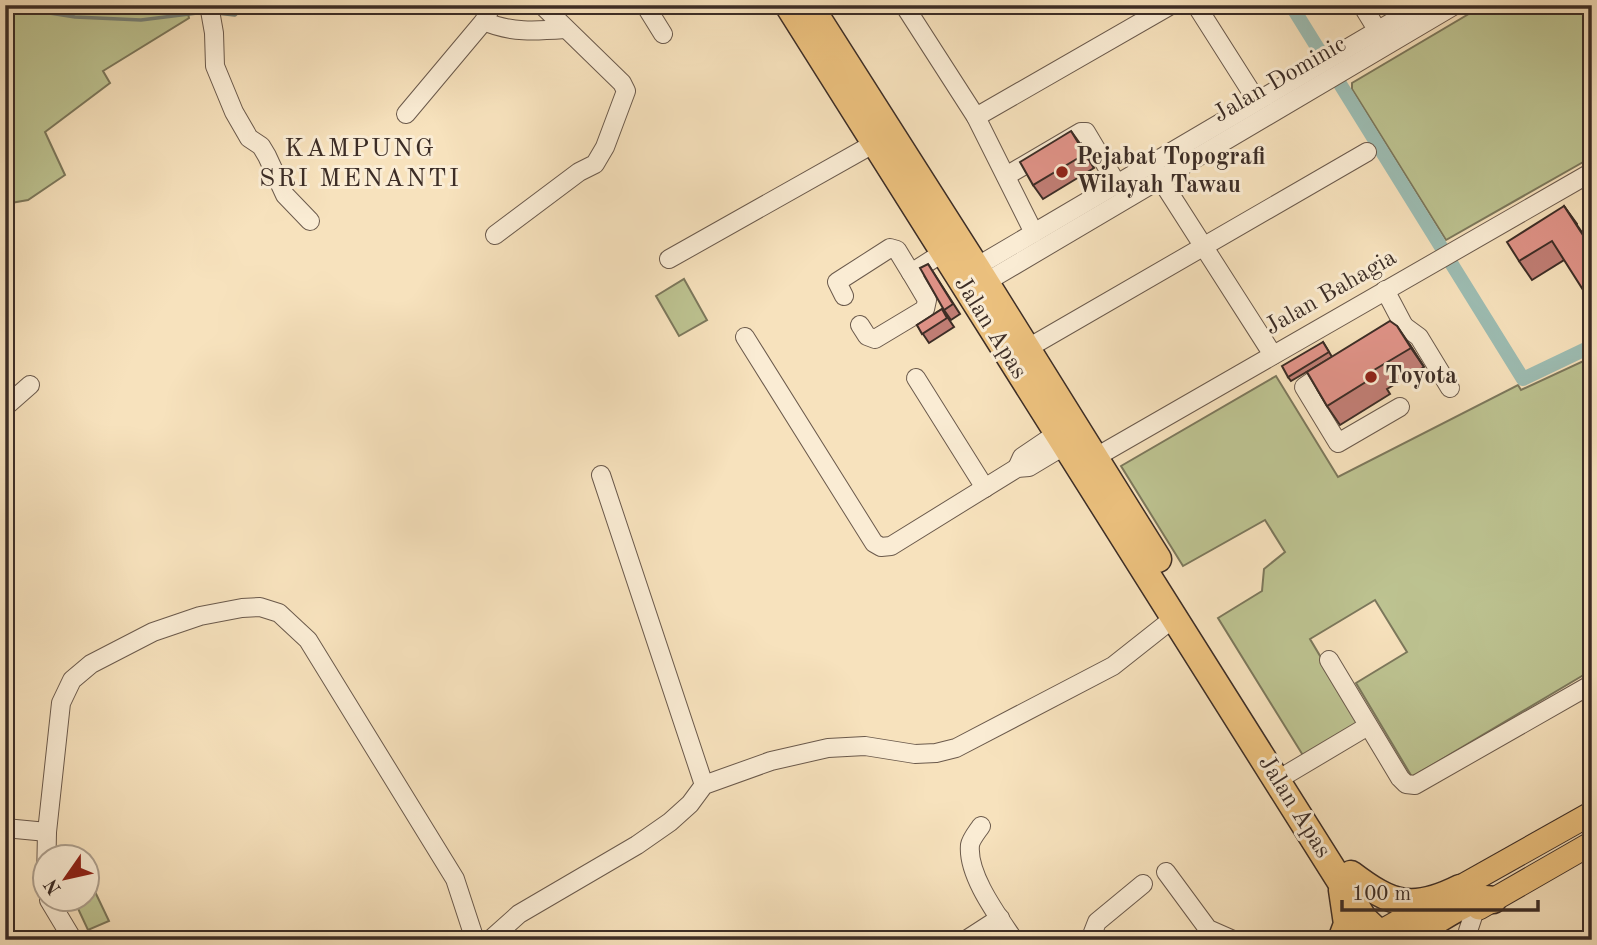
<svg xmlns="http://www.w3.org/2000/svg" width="1597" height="945" font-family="'Old Standard TT',serif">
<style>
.green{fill:#bdc391;stroke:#7c785c;stroke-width:2}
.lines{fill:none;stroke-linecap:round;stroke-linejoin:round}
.stream{stroke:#76837b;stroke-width:3.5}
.canal{stroke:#9dbdb3;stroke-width:14}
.minor-casing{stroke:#6b5a4c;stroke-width:20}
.major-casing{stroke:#3c2d26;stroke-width:25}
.highway-casing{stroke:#3c2d26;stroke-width:29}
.minor{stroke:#faecd4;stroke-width:18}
.major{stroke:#ecc17e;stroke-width:23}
.highway{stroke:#ecc17e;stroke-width:26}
.wall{fill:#c17e75;stroke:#3c2d26;stroke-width:2}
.shaded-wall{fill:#9d675f;stroke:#3c2d26;stroke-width:2}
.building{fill:#e09388;stroke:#3c2d26;stroke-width:2}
.poi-dot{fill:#8f2418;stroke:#faecd4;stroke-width:2.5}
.labels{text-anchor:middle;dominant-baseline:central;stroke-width:6;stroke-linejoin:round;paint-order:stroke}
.street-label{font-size:24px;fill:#3c2d26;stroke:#faecd4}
.poi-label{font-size:24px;font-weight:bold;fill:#3c2d26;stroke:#faecd4;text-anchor:start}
.neighbourhood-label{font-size:26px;letter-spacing:2px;fill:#3c2d26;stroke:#faecd4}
</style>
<rect width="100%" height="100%" fill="#f7e2bd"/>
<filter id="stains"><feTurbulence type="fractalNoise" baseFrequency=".00286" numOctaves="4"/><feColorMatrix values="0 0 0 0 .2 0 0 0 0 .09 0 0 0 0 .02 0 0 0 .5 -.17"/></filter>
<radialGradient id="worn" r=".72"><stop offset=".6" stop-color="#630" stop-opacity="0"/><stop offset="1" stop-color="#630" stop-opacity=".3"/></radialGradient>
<g class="green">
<path d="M5 5H186L189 18 103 71 110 83 45 132 65 175 28 200 5 204Z"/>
<path d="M1484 5H1592V157L1446 240 1352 89V83Z"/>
<path d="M684 279 707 320 679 336 656 296Z"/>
<path d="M1592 357V670L1412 777 1356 683 1407 652 1375 600 1310 639 1360 723 1304 757 1218 618 1262 591 1264 569 1285 552 1265 520 1183 566 1121 466 1276 376 1338 477 1518 385 1521 390Z"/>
<path d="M88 877 109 921 88 930 74 900H88Z"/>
</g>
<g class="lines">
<g class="stream">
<path d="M5 6 75 17 141 20 205 12"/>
<path d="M216 13 235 15 246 5"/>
</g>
<path class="canal" d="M1291 5 1523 379 1592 346"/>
<g class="minor-casing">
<g id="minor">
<path d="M209 5 214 33 215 66 234 112 249 138 261 146 267 156 285 195 310 221"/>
<path d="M645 5 663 34"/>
<path d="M904 5 976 117 1034 233"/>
<path d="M1196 5 1257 101"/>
<path d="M1362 5 1384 41"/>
<path d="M484 21C509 33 537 31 565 29"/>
<path d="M406 114 484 21 492 5"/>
<path d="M976 117 1171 5"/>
<path d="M1154 169 1273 355"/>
<path d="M1006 176 1081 132H1086L1117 184"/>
<path d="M495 235 579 172 595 164 605 147 626 91 622 83 542 5"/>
<path d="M669 259 875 143"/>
<path d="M976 267 1421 5"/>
<path d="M986 282 1455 5"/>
<path d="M844 296 837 282 890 248 897 250 911 273"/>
<path d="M860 325 867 336 875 339 925 309 927 300 911 273 944 252"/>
<path d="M1404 326 1419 337 1450 388"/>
<path d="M745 337 874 543 881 547 891 546 1017 468 1029 467 1064 446"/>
<path d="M1378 341 1404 326 1385 290"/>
<path d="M1028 348 1367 152"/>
<path d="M1330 369 1304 387 1338 443 1400 407"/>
<path d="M916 378 985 488"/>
<path d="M5 407 30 385"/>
<path d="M1096 457 1592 172"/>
<path d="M1017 468 1022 457 1056 434"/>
<path d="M601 475 704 785"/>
<path d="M1329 660 1400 778 1406 784 1415 785 1592 684"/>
<path d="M1289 773 1368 726"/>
<path d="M981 826C977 832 971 839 970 845 967 875 998 916 1014 940"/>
<path d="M5 828 47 832"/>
<path d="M1166 872 1208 929 1233 940"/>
<path d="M46 880 47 832 61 703 72 680 91 664 153 632 200 616 242 608 260 607 279 613 308 640 455 879 475 940"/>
<path d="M49 900 73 940"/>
<path d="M1431 937 1440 940"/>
<path d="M490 940 519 914 637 845 670 822 690 804 704 785 771 761 828 748 865 746 915 754 936 753 956 748 1113 666 1175 617"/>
<path d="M966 940 1000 918"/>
<path d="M1090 940 1097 922 1143 884"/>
<path d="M1469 940 1468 931 1475 910"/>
</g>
</g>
<g class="major-casing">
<g id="major">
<path d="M1479 908 1592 843"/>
<path d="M1366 940 1592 813"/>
</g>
</g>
<g class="highway-casing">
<g id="highway">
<path d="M788 5 1364 919 1379 933"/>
<path d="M815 14 976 267 1158 559"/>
<path d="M1351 874C1392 905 1412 912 1460 888"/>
<path d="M1379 933C1392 933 1405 934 1418 930 1439 922 1471 893 1493 900"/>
<path d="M1341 940 1347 924 1342 890"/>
</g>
</g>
<use href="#minor" class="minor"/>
<use href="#major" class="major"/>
<use href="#highway" class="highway"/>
</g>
<g class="wall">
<path d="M1081 145 1094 168 1043 199 1033 185Z"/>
<path d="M1564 206 1577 224 1564 260 1532 280 1519 261Z"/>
<path d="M928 264 960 314 951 320 944 310Z"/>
<path d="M942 309 954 327 929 343 917 325Z"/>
<path d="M1323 342 1332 357 1291 381 1288 377Z"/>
<path d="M1410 345 1424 367 1387 389 1390 394 1340 425 1327 406 1307 372Z"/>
</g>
<g class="shaded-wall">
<path d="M1071 131 1081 145 1094 168 1085 154Z"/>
<path d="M1564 206 1592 247V249Z"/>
<path d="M1397 326 1410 345 1424 367 1411 348Z"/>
</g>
<g class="building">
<path d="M1071 131 1085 154 1033 185 1020 162Z"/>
<path d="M1564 206 1592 249V304L1552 241 1519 261 1507 242Z"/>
<path d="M928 264 953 304 944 310 920 268Z"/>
<path d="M942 309 947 318 922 334 917 325Z"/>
<path d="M1390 321 1397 326 1411 348 1374 370 1377 375 1327 406 1307 372Z"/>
<path d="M1323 342 1329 352 1288 377 1282 366Z"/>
</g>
<g class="poi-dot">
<circle cx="1062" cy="172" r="7"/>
<circle cx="1371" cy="377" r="7"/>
</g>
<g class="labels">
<g class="street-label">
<text transform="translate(1280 80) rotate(-30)">Jalan Dominic</text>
<text transform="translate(1331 293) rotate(-30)">Jalan Bahagia</text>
<text transform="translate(990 328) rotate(58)">Jalan Apas</text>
<text transform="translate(1294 807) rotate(58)">Jalan Apas</text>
</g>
<g class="poi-label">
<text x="1076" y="158">Pejabat Topografi<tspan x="1076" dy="28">Wilayah Tawau</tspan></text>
<text x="1385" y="377">Toyota</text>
</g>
<g class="neighbourhood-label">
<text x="360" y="149">KAMPUNG<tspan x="360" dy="30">SRI MENANTI</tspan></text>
</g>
</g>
<rect width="1597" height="945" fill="none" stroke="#f7e2bd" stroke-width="28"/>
<rect x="7" y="7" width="1583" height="931" fill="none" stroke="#3c2d26" stroke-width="3.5"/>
<rect x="14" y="14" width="1569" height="917" fill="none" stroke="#3c2d26" stroke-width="2"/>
<g transform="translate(66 878) rotate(236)"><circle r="33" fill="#faecd4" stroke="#aea08e" stroke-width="2"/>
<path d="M0-5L12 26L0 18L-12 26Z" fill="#8f2418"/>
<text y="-10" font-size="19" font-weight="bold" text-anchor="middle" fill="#3c2d26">N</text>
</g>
<path d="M1342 900v10h196v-10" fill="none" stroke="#3c2d26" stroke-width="3.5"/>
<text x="1352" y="900" font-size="21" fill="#3c2d26" stroke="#faecd4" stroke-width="5" paint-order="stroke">100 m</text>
<rect width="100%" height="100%" filter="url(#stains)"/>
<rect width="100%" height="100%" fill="url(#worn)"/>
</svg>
